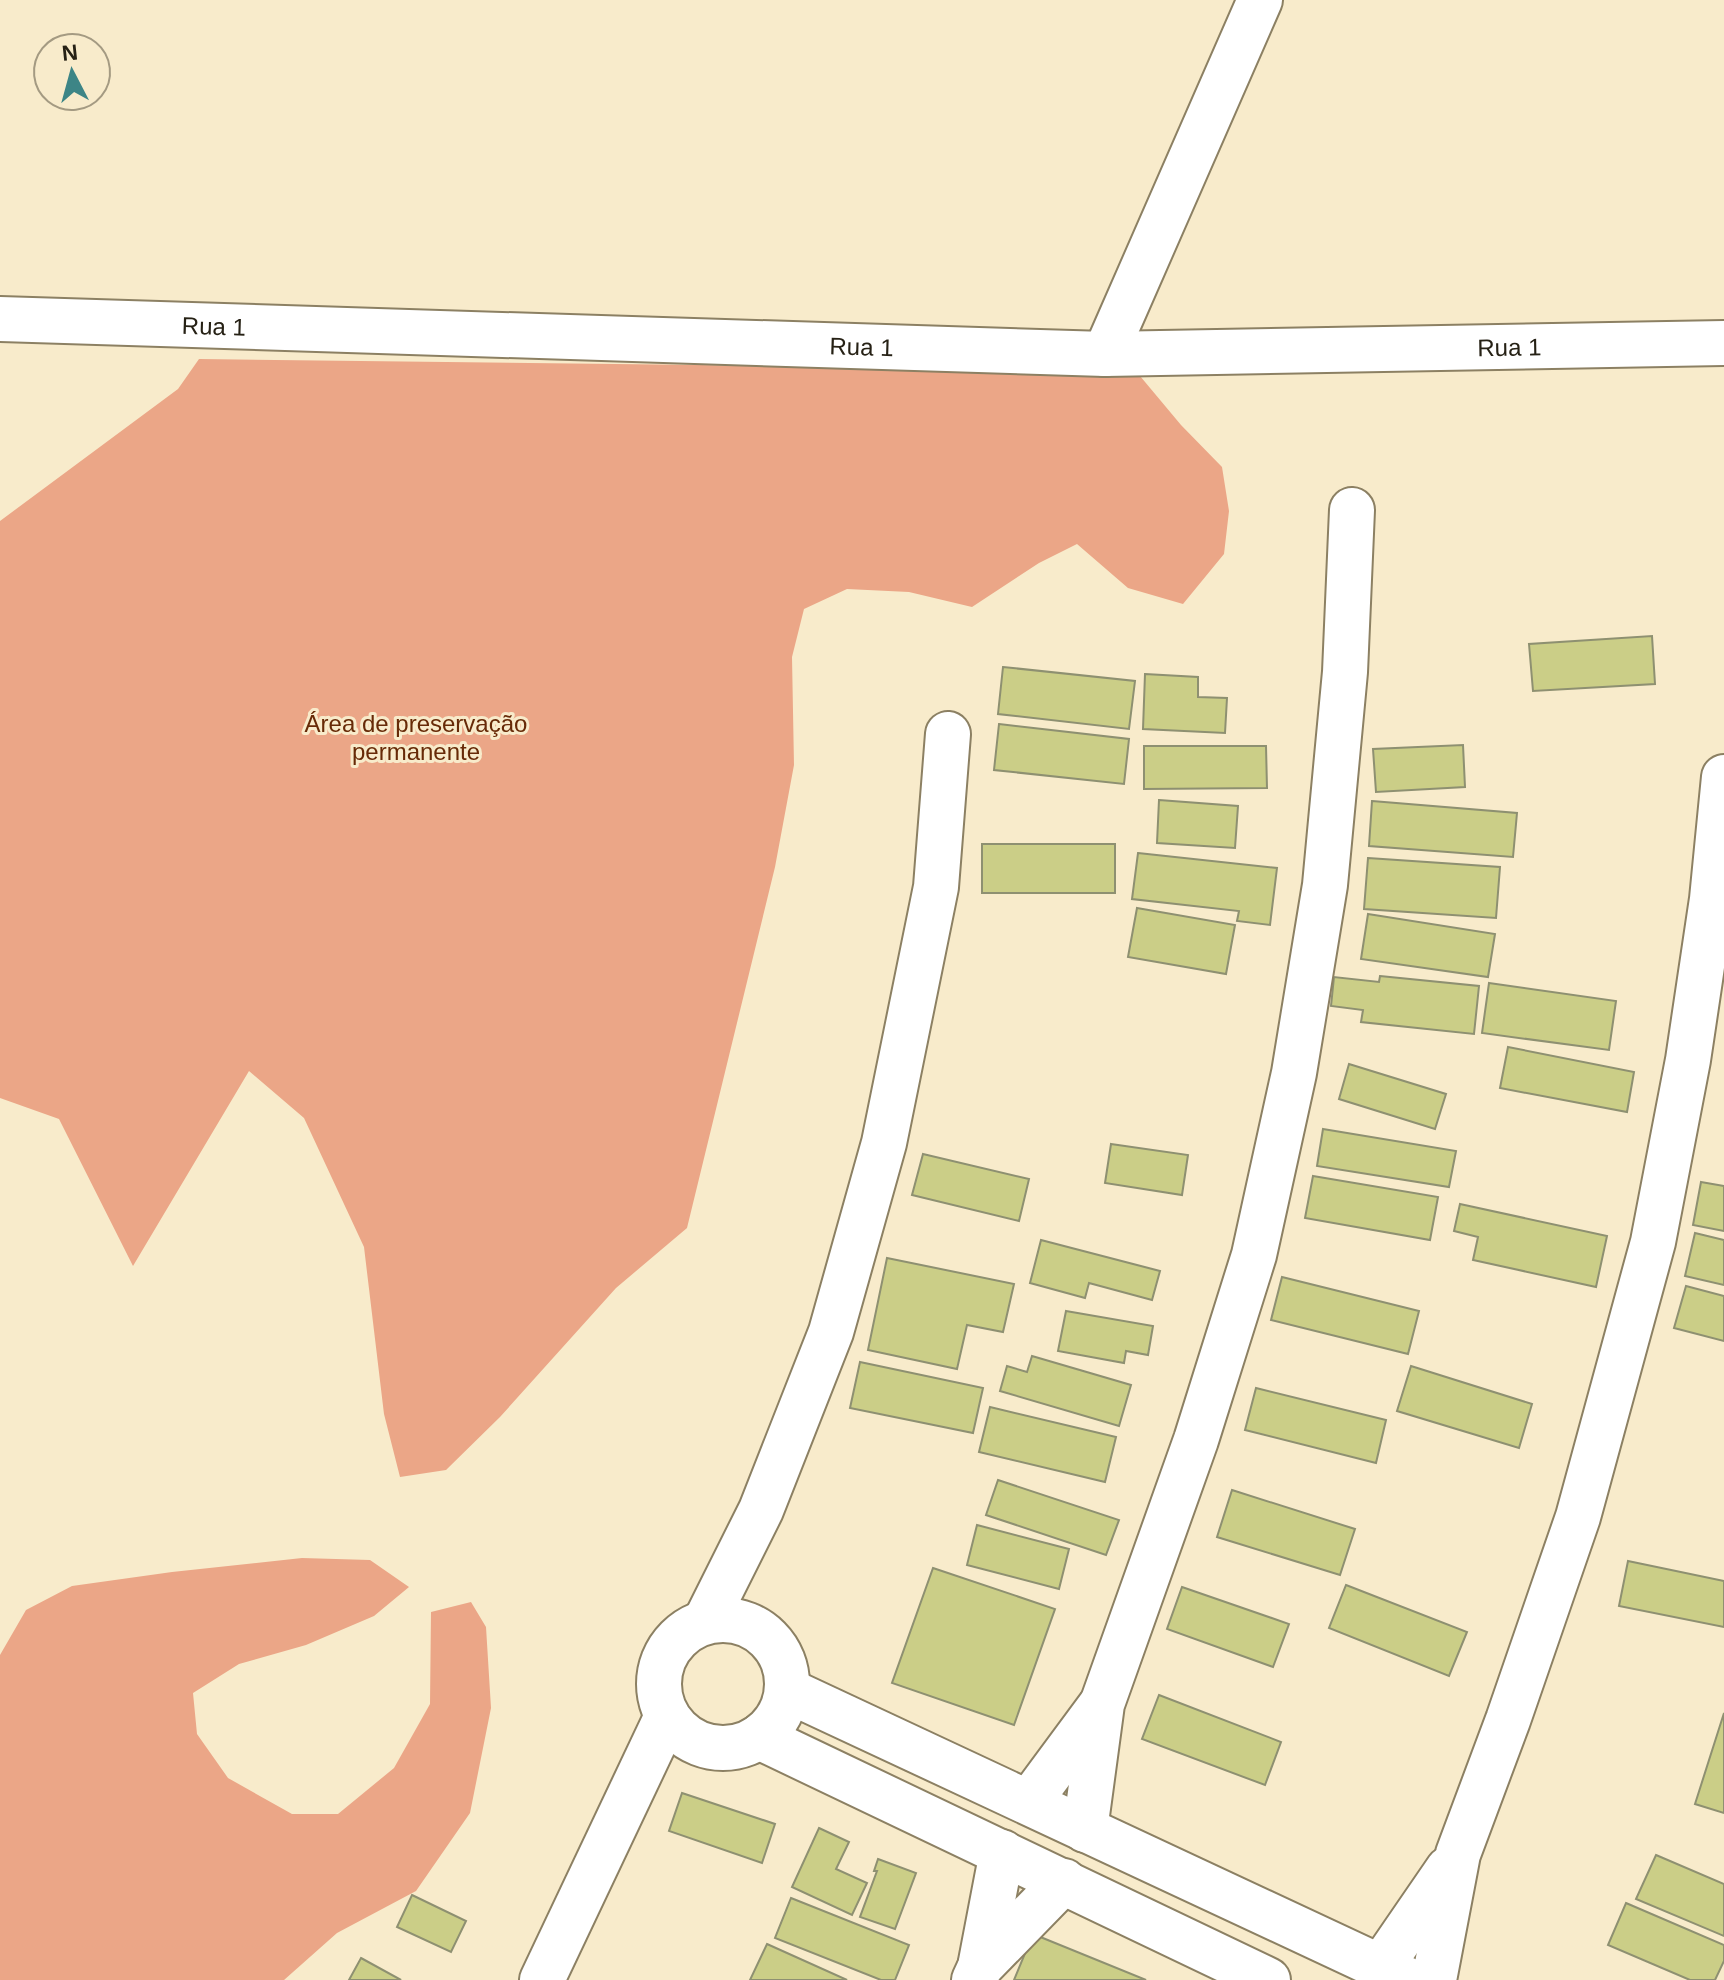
<svg xmlns="http://www.w3.org/2000/svg" width="1724" height="1980" font-family="Arial,sans-serif">
<style>
.forest{fill:#eba687}
.building{fill:#cbce87;stroke:#8e9071;stroke-width:2}
.lines{fill:none;stroke-linecap:round;stroke-linejoin:round}
.minor-casing{stroke:#8c8063;stroke-width:48}
.minor{stroke:#fff;stroke-width:44}
.labels{text-anchor:middle;dominant-baseline:central;stroke-width:6;stroke-linejoin:round;paint-order:stroke}
.street-label{font-size:24px;fill:#262115;stroke:#f8ebcb}
.park-label{font-size:24px;fill:#672a07;stroke:#f8ebcb}
</style>
<rect width="100%" height="100%" fill="#f8ebcb"/>
<g class="forest">
<path d="M199 359 1135 370 1181 425 1222 467 1229 511 1224 554 1183 604 1128 588 1077 544 1039 563 972 607 909 592 847 589 804 609 792 657 794 765 775 867 687 1228 616 1288 500 1417 446 1470 400 1477 384 1414 364 1247 304 1118 249 1071 133 1266 59 1119 0 1098V521L178 389Z"/>
<path d="M302 1558 370 1560 409 1587 374 1616 306 1645 239 1664 193 1693 197 1734 228 1778 292 1814H338L394 1768 430 1704 431 1612 471 1602 486 1627 491 1708 470 1813 416 1891 337 1933 284 1980H0V1655L26 1610 72 1586 172 1572Z"/>
</g>
<g class="building">
<path d="M1652 636 1655 684 1533 691 1529 644Z"/>
<path d="M1003 667 1135 681 1129 729 998 714Z"/>
<path d="M1145 674 1198 677V697L1227 698 1225 733 1143 729Z"/>
<path d="M999 724 1129 739 1124 784 994 770Z"/>
<path d="M1463 745 1465 787 1376 792 1373 749Z"/>
<path d="M1144 746H1266L1267 788 1144 789Z"/>
<path d="M1159 800 1238 806 1235 848 1157 843Z"/>
<path d="M1372 801 1517 813 1513 857 1369 846Z"/>
<rect x="982" y="844" width="133" height="49"/>
<path d="M1138 853 1277 868 1270 925 1237 921 1239 911 1132 899Z"/>
<path d="M1368 858 1500 867 1496 918 1364 909Z"/>
<path d="M1137 908 1235 925 1226 974 1128 957Z"/>
<path d="M1368 914 1495 934 1488 977 1361 959Z"/>
<path d="M1380 976 1479 986 1474 1034 1361 1022 1363 1010 1331 1006 1334 977 1379 982Z"/>
<path d="M1489 983 1616 1001 1609 1050 1482 1033Z"/>
<path d="M1508 1047 1634 1072 1627 1112 1500 1088Z"/>
<path d="M1349 1064 1446 1094 1435 1129 1339 1099Z"/>
<path d="M1323 1129 1456 1151 1449 1187 1317 1166Z"/>
<path d="M1111 1144 1188 1155 1182 1195 1105 1183Z"/>
<path d="M923 1154 1029 1179 1019 1221 912 1195Z"/>
<path d="M1313 1176 1438 1197 1430 1240 1305 1218Z"/>
<path d="M1701 1182 1724 1186V1231L1693 1225Z"/>
<path d="M1460 1204 1607 1236 1596 1287 1473 1260 1478 1237 1454 1231Z"/>
<path d="M1695 1233 1724 1240V1285L1685 1276Z"/>
<path d="M1041 1240 1160 1271 1152 1300 1089 1283 1085 1298 1030 1283Z"/>
<path d="M887 1258 1014 1284 1003 1332 967 1325 957 1369 868 1350Z"/>
<path d="M1282 1277 1419 1311 1408 1354 1271 1320Z"/>
<path d="M1686 1286 1724 1296V1341L1674 1328Z"/>
<path d="M1066 1311 1153 1326 1148 1355 1126 1351 1124 1363 1058 1351Z"/>
<path d="M1032 1356 1131 1385 1119 1426 1000 1391 1007 1366 1027 1372Z"/>
<path d="M860 1362 983 1388 973 1433 850 1408Z"/>
<path d="M1411 1366 1532 1404 1519 1448 1397 1411Z"/>
<path d="M1256 1388 1386 1420 1376 1463 1245 1430Z"/>
<path d="M990 1407 1116 1437 1105 1482 979 1452Z"/>
<path d="M998 1480 1119 1520 1106 1555 986 1515Z"/>
<path d="M1232 1490 1355 1529 1340 1575 1217 1537Z"/>
<path d="M977 1525 1069 1549 1059 1589 967 1565Z"/>
<path d="M1628 1561 1724 1581V1627L1619 1606Z"/>
<path d="M933 1568 1055 1609 1014 1725 892 1683Z"/>
<path d="M1346 1585 1467 1632 1449 1676 1329 1628Z"/>
<path d="M1182 1587 1289 1624 1273 1667 1167 1629Z"/>
<path d="M1159 1695 1281 1742 1265 1785 1142 1739Z"/>
<path d="M1724 1713V1813L1695 1804Z"/>
<path d="M682 1793 775 1824 762 1863 669 1831Z"/>
<path d="M819 1828 849 1842 836 1869 867 1883 852 1915 792 1887Z"/>
<path d="M1656 1855 1724 1884V1936L1636 1899Z"/>
<path d="M878 1859 916 1873 895 1929 860 1917 877 1871H874Z"/>
<path d="M412 1895 466 1921 451 1952 397 1927Z"/>
<path d="M791 1898 909 1945 895 1980H881L775 1938Z"/>
<path d="M1626 1903 1724 1945V1961L1715 1980H1690L1608 1945Z"/>
<path d="M1033 1934 1146 1980H1014Z"/>
<path d="M767 1944 847 1980H750Z"/>
<path d="M361 1958 401 1980H349Z"/>
</g>
<g class="lines">
<g class="minor-casing">
<g id="minor">
<path id="s1" d="M0 319 1105 354 1724 343"/>
<path d="M1105 354 1260 0"/>
<circle cx="723" cy="1684" r="64"/>
<path d="M705 1622 761 1510 831 1332 884 1143 936 887 948 734"/>
<path d="M787 1690 1408 1980"/>
<path d="M759 1737 1268 1980"/>
<path d="M1029 1802 1100 1706"/>
<path d="M1085 1830 1102 1704 1196 1440 1254 1255 1294 1073 1325 885 1345 672 1352 510"/>
<path d="M980 1967 1064 1881"/>
<path d="M1380 1968 1448 1869"/>
<path d="M542 1980 667 1716"/>
<path d="M974 1980 980 1967 1002 1852"/>
<path d="M1434 1980 1458 1854 1508 1720 1578 1517 1653 1242 1688 1060 1712 899 1724 777"/>
</g>
</g>
<use href="#minor" class="minor"/>
</g>
<g class="labels">
<g class="street-label">
<text stroke="none"><textPath href="#s1" startOffset="214">Rua 1</textPath></text>
<text stroke="none"><textPath href="#s1" startOffset="862">Rua 1</textPath></text>
<text stroke="none"><textPath href="#s1" startOffset="1510">Rua 1</textPath></text>
</g>
<g class="park-label">
<text x="416" y="723">Área de preservação<tspan x="416" dy="28">permanente</tspan></text>
</g>
</g>
<g transform="translate(72 72) rotate(354)"><circle r="38" fill="#f8ebcb" stroke="#a49a82" stroke-width="2"/>
<path d="M0-6L14 30L0 20L-14 30Z" fill="#3d8586"/>
<text y="-12" font-size="22" font-weight="bold" text-anchor="middle" fill="#262115">N</text>
</g>
</svg>
